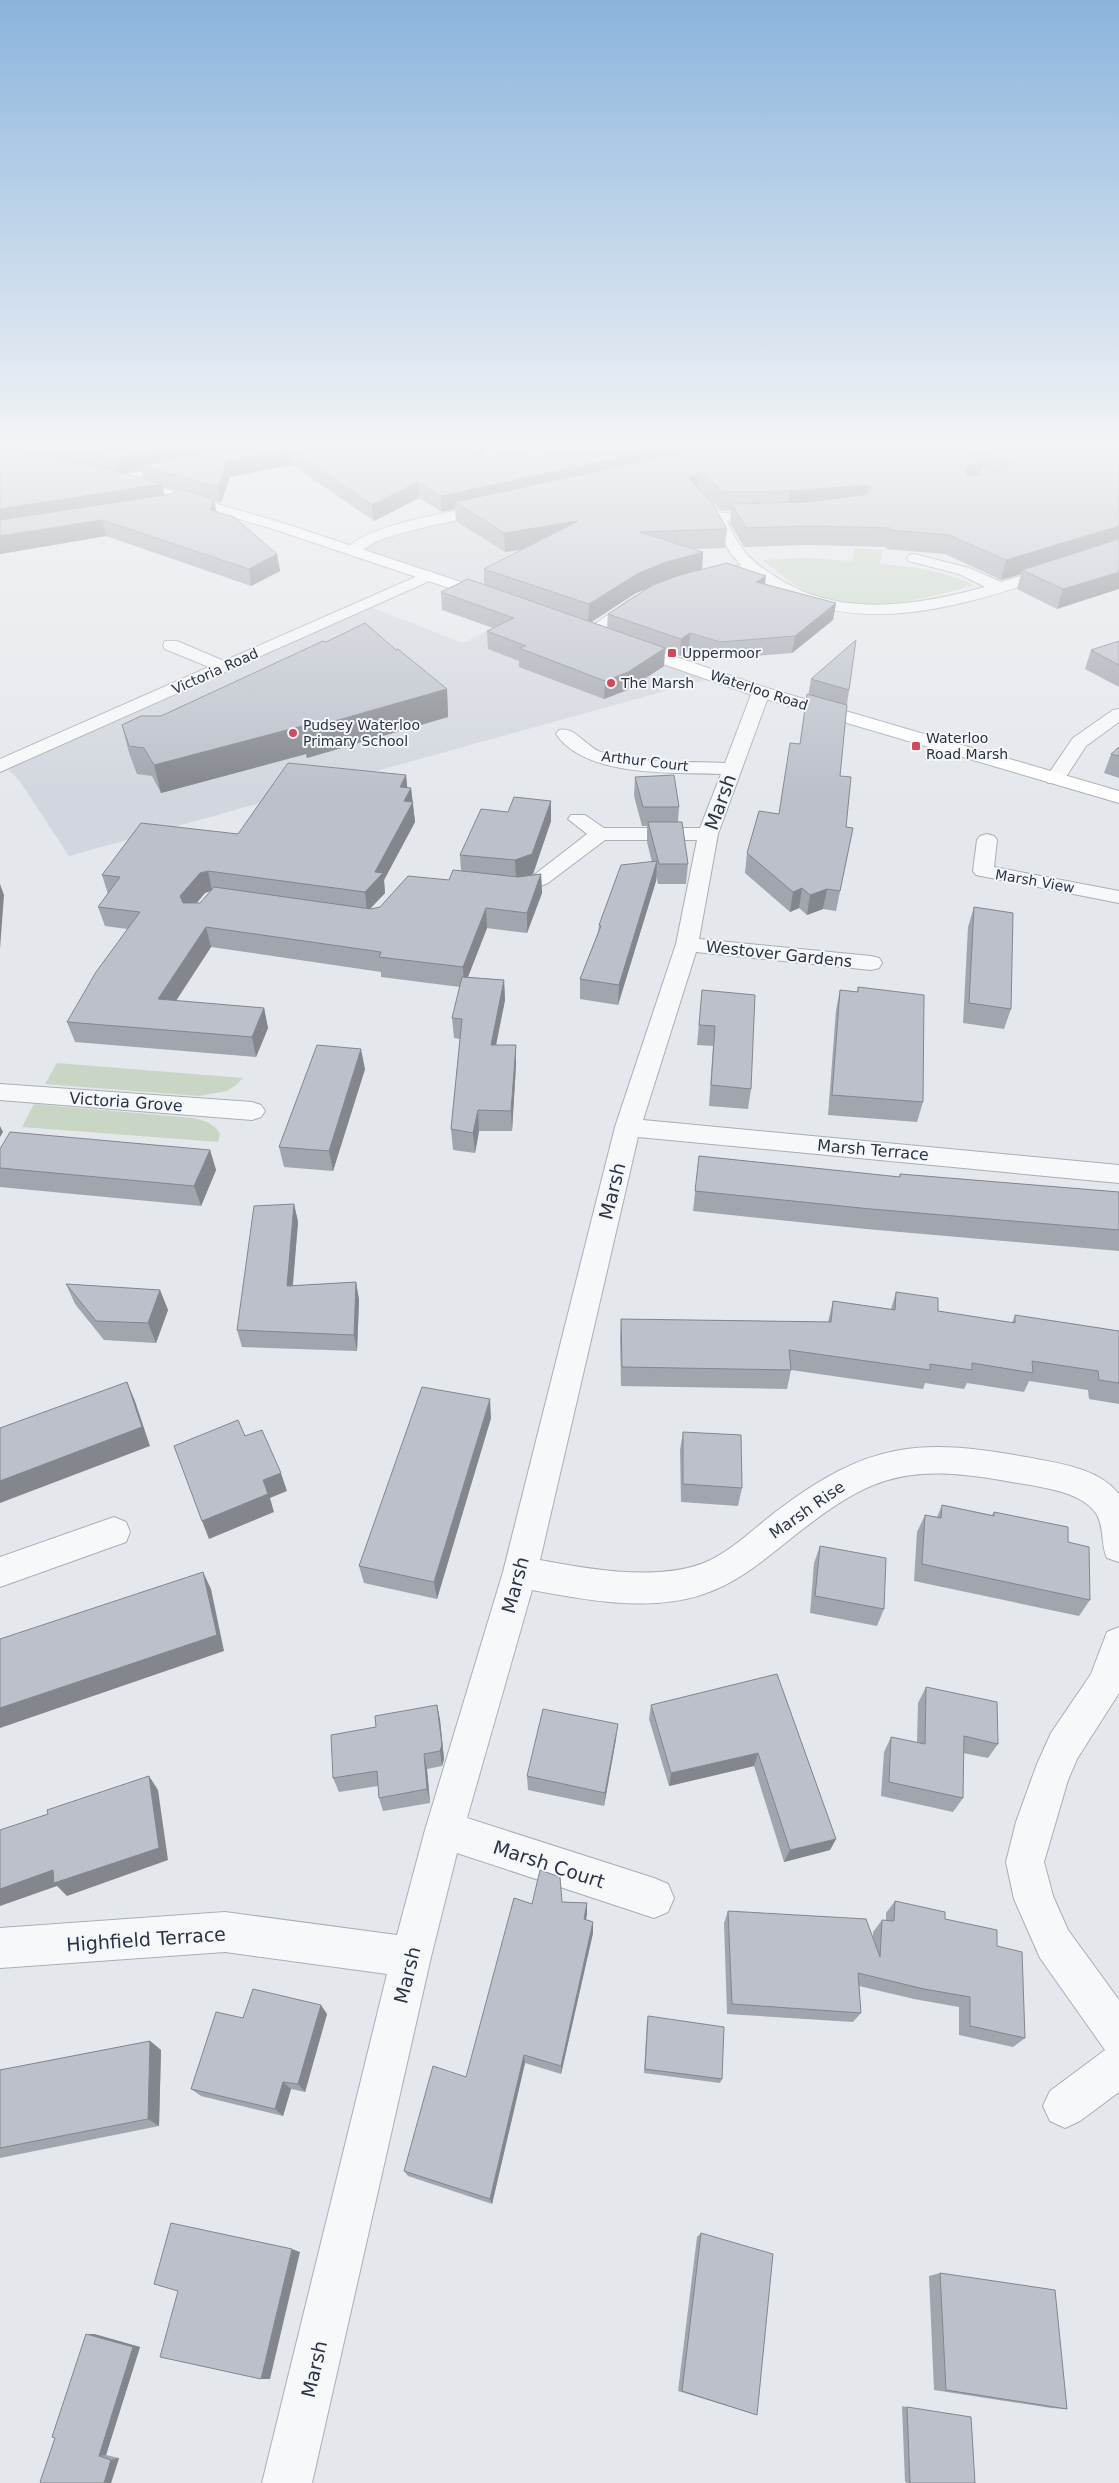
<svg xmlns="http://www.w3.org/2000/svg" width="1119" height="2483" font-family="'DejaVu Sans',sans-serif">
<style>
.built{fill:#d2d6de}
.green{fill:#c9d6c5}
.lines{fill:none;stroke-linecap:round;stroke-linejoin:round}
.street-casing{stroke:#a9aeb7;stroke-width:2}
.secondary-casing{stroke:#a9aeb7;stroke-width:2}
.street{fill:#f7f8fa;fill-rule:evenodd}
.secondary{fill:#fff;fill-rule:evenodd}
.wall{fill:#a1a5ae;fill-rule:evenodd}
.shaded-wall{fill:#83868d}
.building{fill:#bbc0ca;stroke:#83868d}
.poi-dot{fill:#d1495b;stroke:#f4f6f9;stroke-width:2}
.labels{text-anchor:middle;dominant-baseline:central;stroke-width:4;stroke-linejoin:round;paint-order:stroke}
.far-poi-label{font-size:14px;fill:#2b3445;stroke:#f4f6f9;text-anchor:start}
.far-street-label{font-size:14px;fill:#2b3445;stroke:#f4f6f9}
.street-label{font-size:16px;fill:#2b3445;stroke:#f4f6f9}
.near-street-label{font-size:19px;fill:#2b3445;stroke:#f4f6f9}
</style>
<rect width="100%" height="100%" fill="#e4e7ec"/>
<g class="built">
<path d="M594 485 504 602 353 550 372 537Z"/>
<path d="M365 605 463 643 528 610 716 677 69 856 19 780 2 764Z"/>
</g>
<g class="green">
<path d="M855 548 882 550 880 564C916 567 941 570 974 585 921 600 863 616 809 592 792 585 777 571 762 560L805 558 852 561Z"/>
<path d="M57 1063 243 1078 236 1085 227 1091 199 1096 45 1084Z"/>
<path d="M34 1104 193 1118C205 1121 214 1123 220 1134L218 1142 22 1127Z"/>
</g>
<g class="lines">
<g class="street-casing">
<g id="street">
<path d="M178 463 185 467 183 470 119 484 112 480 114 477Z"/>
<path d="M707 503 712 504 721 513 773 514 775 517 773 520 768 521H727C731 530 736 540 742 548 749 559 762 568 773 575 837 619 915 606 985 587L959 574 909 561 907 558 909 555 914 554 969 568 1001 582 1119 545V554C1000 590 863 659 749 572L709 582 704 580 701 577 704 574 741 565 731 554 711 519 700 507Z"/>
<path d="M491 504 498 508 496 511C458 520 420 527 382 539 370 542 361 557 348 553L346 550C364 524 459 511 491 504Z"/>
<path d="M429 571 434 573 437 576 434 579 0 772V759L209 667 165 649 163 645 165 641H177L224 661Z"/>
<path d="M640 595 648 600 646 603 597 635 591 637 583 632 634 597Z"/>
<path d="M761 687 767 688 770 692 718 834 699 939 871 956 879 958 882 963 879 968 871 970 696 952 643 1120 1119 1165V1183L638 1137 540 1560C588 1569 654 1581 701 1564 729 1554 754 1528 778 1510 867 1443 918 1437 1026 1457 1056 1463 1098 1467 1119 1494V1562L1107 1558C1101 1545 1104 1530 1098 1517 1086 1490 1032 1486 1006 1481 900 1462 866 1478 784 1544 758 1565 733 1585 701 1595 647 1612 586 1600 532 1590L467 1818 654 1878 668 1884 674 1898 668 1912 654 1918 457 1853 431 1957 312 2483H262L387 1974 225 1952 0 1968V1928L225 1912 397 1935 425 1830 503 1572 615 1127 676 944 697 840H605L548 883 519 895 500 891 497 887 500 883 517 882 534 875 587 834 568 819 571 815H585L604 828H700L721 774C673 772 586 778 556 734L559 730C575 726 586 747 601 752 640 764 685 761 725 763L752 692 755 688Z"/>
<path d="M1119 709V722L1086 746 1062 783H1048L1045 779 1073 738 1113 710Z"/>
<path d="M987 834 994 836 997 840 994 867 1119 891V903L976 875 973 871 977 840 980 836Z"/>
<path d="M0 1084 252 1102 261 1105 265 1111 261 1117 252 1120 0 1100Z"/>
<path d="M114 1517 126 1522 130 1532 126 1542 0 1587V1557Z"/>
<path d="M1119 1627V1693L1077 1759 1068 1780 1044 1862 1053 1896 1068 1930 1119 2000V2092L1080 2121 1065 2128 1050 2121 1043 2106 1050 2091 1105 2050 1040 1958 1014 1899 1006 1862 1016 1822 1037 1764 1051 1733 1091 1674 1107 1632Z"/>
</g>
</g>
<g class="secondary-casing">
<g id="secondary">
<path d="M127 478 283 523 497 594 499 597 497 600H485L273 529 122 485 120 482Z"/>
<path d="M629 641 767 688 1119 791V803L755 696 623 650 621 646 623 642Z"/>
</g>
</g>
<use href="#street" class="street"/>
<use href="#secondary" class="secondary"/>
</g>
<g class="wall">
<path d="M0 447H486L481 457 578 456 654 447H1119L1057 609 1017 589 1021 574 1001 580 945 554 886 549V547L807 545 744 547 730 523 731 511H722L702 492 727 529 725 548 694 549 703 552 702 569 765 584 836 603 833 620 792 653 718 659 689 650 680 656 665 651 664 666 627 690 604 699 519 667V661L488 649 487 631 493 628 442 610 441 592 484 585V569L522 550 505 552 456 521 455 509 442 512 419 498 374 521 292 465 230 477 221 503 214 501 216 512 277 554 280 571 251 586 106 536 0 554ZM981 469 988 473 980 475ZM141 470 143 479 123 473ZM163 487 177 491 171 494 164 495ZM646 589 608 614 607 627 592 622 636 593Z"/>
<path d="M1119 641V687L1085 669 1091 650Z"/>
<path d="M326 642 396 650 447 689 448 717 307 758 306 754 161 793 152 776 137 774 129 753 122 725 161 716Z"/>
<path d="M811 679 849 690 847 705 840 776 846 827 853 828 836 911 823 909 807 915 799 908 790 912 745 873 747 853 779 814 800 744Z"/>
<path d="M1119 747V778L1104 773 1111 754Z"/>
<path d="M406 775 407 787 411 788 415 822 384 880 385 893 370 909 380 907 449 880 461 871 460 855 508 812 551 801V821L533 874 527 876 541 874 542 893 527 933 487 928 468 977 504 980 505 1000 496 1045H516V1065L512 1131H479L475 1153 453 1150 451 1129 460 1039 454 1038 452 1018 460 987 381 977V972L211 947 176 1001 264 1008 268 1028 256 1057 75 1042 67 1022 127 929 105 926 98 907 108 894 102 875 238 834ZM211 891 200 903H196L205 893Z"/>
<path d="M635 777 679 807 678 822 688 864 686 884H658L656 877V881L618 1005 580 999V979L598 932 599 925 652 862 647 842V826H642L634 796Z"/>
<path d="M974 907 1011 1009 1004 1029 963 1023 968 927Z"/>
<path d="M858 987 923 1102 917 1122 828 1115 836 1010 840 990 857 992Z"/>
<path d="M702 990 751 1089 748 1109 709 1106 713 1046 697 1045Z"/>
<path d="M365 1069 333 1171 284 1167 279 1147Z"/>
<path d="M0 1149 210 1150 216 1170 201 1206 0 1187Z"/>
<path d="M699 1156 899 1177 900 1174 1119 1192V1251L866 1229 693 1211Z"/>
<path d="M294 1204 298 1222 293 1286 356 1282 359 1300 357 1351 242 1347 237 1330Z"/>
<path d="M66 1284 160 1290 168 1310 156 1343 104 1340 75 1304Z"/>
<path d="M896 1292 938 1311 1012 1323 1015 1315 1119 1331V1404L1089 1399 1088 1390 1029 1381 1024 1392 967 1383 964 1389 925 1383 923 1389 791 1370 787 1389 621 1386 620 1338 621 1319 828 1322 833 1301 891 1309Z"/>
<path d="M491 1418 437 1599 364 1583 359 1566Z"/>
<path d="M683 1432 742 1488 738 1506 681 1502 680 1450Z"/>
<path d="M942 1505 992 1515 994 1512 1068 1542 1090 1600 1079 1616 914 1581 917 1532 925 1515 937 1517Z"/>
<path d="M820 1546 884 1609 877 1626 810 1613 814 1563Z"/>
<path d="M777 1674 836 1839 830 1850 784 1862 754 1766 669 1786 649 1719 651 1705Z"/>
<path d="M926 1687 998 1744 988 1758 963 1753V1798L953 1812 881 1796 884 1752 891 1737 917 1743 918 1703Z"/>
<path d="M437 1705 440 1720 444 1759 442 1766 427 1769 430 1803 383 1811 379 1798 378 1786 339 1792 333 1778 376 1727Z"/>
<path d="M616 1739 604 1806 528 1790 527 1776Z"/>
<path d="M895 1901 945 1919 997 1946 1025 2038 1013 2047 959 2035V2007L914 1999 859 1986 861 2013 853 2022 727 2014 724 1923 728 1911 873 1938V1932L882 1920 886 1921V1913Z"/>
<path d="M562 1902 587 1903 586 1920 593 1922V1933L561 2074 525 2063 492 2204 408 2176 404 2171 466 2077 532 1904Z"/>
<path d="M327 2014 305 2092 291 2089 283 2116 201 2096 191 2089 243 2018Z"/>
<path d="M648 2016 722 2079 720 2083 644 2073 647 2021Z"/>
<path d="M150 2041 161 2050 159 2126 0 2158V2070Z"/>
<path d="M701 2233 757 2415 678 2391 697 2237Z"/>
<path d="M940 2273 1067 2409 1051 2408 934 2390 929 2276Z"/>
<path d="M94 2334 140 2347 106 2455 119 2458 111 2483H42Z"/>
<path d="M902 2406 907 2407 975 2483H908L905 2482Z"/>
</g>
<g class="shaded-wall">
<path d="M176 447H257L140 466 141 470 119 474 115 459Z"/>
<path d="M478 447H486L474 474 473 458Z"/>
<path d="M669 447H685L684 459 455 502V509L442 512 441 496Z"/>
<path d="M692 447H737L691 457Z"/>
<path d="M290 450 292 465 230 477 221 503 218 487 227 461Z"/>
<path d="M983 462 979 480 961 488 965 470 968 466Z"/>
<path d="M699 473 697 491 689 495 690 477Z"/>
<path d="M418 482 419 498 374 521 372 505Z"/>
<path d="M162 484 166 500 0 526V509Z"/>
<path d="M868 485 865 503 788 510 790 491Z"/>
<path d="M214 499 217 515 210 510Z"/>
<path d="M102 520 106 536 0 554V536Z"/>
<path d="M578 521V540L505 552 504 533Z"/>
<path d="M1119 526V544L1022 570 1021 574 1001 580 1006 560Z"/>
<path d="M703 552 702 572 662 583 636 593 588 624 589 604 637 574 663 563Z"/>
<path d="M277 554 280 571 251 586 249 569Z"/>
<path d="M1119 572V589L1057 609 1063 589Z"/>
<path d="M766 576 764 592 756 582Z"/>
<path d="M836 603 833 620 792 653 795 636Z"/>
<path d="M690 633 689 650 680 656 681 639Z"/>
<path d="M665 648 664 666 627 690 604 699 605 681Z"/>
<path d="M447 689 448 717 307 758 306 754 161 793 154 765 306 725Z"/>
<path d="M406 775 408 794 400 787Z"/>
<path d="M411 788 415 822 384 880 385 893 367 912 365 892 375 872 404 801Z"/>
<path d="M551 801V821L533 874 516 880 515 860Z"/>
<path d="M657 861 656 881 618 1005 619 985Z"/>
<path d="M208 871 212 890 205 893 186 916 180 896 200 873Z"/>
<path d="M541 874 542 893 527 933V913Z"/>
<path d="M0 884 4 895 0 949Z"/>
<path d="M802 888 799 908 790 912 793 892Z"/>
<path d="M827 889 823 909 807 915 810 895Z"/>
<path d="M486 908 487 928 464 987 463 967Z"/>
<path d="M206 927 211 947 164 1019 158 999Z"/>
<path d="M504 980 505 1000 492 1065 491 1045Z"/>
<path d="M264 1008 268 1028 256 1057 252 1037Z"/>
<path d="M516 1045V1065L512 1131 511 1111Z"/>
<path d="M361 1049 365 1069 333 1171 329 1151Z"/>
<path d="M478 1110 479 1131 475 1153 473 1133Z"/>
<path d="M0 1126 3 1132 0 1137Z"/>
<path d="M210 1150 216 1170 201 1206 194 1186Z"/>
<path d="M294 1204 298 1222 291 1303 287 1286Z"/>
<path d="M356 1282 359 1300 357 1351 354 1335Z"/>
<path d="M160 1290 168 1310 156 1343 148 1323Z"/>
<path d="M127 1382 135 1401 150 1446 0 1503V1481Z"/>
<path d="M490 1399 491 1418 437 1599 434 1582Z"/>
<path d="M281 1473 287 1491 270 1498 274 1512 209 1539 202 1521 263 1480Z"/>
<path d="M203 1572 211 1589 224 1651 0 1728V1708Z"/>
<path d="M437 1705 440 1720 444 1759 442 1766 440 1751Z"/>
<path d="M618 1724 616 1739 604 1806 605 1793Z"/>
<path d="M758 1753 754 1766 669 1786 671 1773Z"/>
<path d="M424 1754 427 1769 430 1803 427 1789Z"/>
<path d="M149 1776 158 1790 168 1860 67 1896 57 1886 0 1906V1889Z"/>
<path d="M836 1839 830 1850 784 1862 790 1850Z"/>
<path d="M587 1903V1915L583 1931 584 1919Z"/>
<path d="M593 1922V1933L561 2074V2066Z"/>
<path d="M321 2005 327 2014 305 2092 298 2084Z"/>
<path d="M150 2041 161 2050 159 2126 148 2119Z"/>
<path d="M524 2055 525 2063 492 2204 490 2199Z"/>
<path d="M283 2082 291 2089 283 2116 275 2109Z"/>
<path d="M292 2249 300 2252 270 2379H261Z"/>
<path d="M86 2334H94L140 2347 106 2455 99 2456Z"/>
<path d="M119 2458 111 2483H104L111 2460Z"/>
</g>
<g class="building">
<path d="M53 447H176L115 459Z"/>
<path d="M236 447H478L473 458 527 453 530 457 574 452 578 456 654 447H669L441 496 418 482 372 505 290 450 227 461 218 487 140 466Z"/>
<path d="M710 447H951L983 462 968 466 965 470 967 475 974 476 1007 469 1010 463 976 447H1119V526L1006 560 949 535 889 530 890 528 809 526 746 528 732 504 809 502 868 494 872 488 868 485 790 491 723 492 705 474 699 473 690 477V480L711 501 727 529 640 532 703 552 663 563 637 574 589 604 484 569 578 521 504 533 455 502Z"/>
<path d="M0 449 113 470 162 484 0 509Z"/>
<path d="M180 489 214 499 210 510 234 517 277 554 249 569 102 520 0 536V520L171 494Z"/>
<path d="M1119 539V572L1063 589 1022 570Z"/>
<path d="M727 563 766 576 756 582 836 603 795 636 720 642 690 633 681 639 608 614 653 585 680 575Z"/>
<path d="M468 579 665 648 628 672 605 681 519 648 526 646 487 631 514 618 441 592Z"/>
<path d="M365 623 396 650 398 649 447 689 303 730 306 725 154 765 144 748 129 746 122 725 141 716H161L323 641 326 642Z"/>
<path d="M856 640 849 690 811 679Z"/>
<path d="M1119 641V665L1091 650Z"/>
<path d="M807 694 847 705 840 776 851 777 846 827 853 828 840 891 827 889 810 895 802 888 793 892 747 853 759 811 779 814 790 743 800 744Z"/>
<path d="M1119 747V756L1111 754Z"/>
<path d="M288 763 406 775 400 787 411 788 404 801 413 802 375 872 383 873 365 892 208 871 200 873 180 896 183 903H200L214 887 371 909 380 907 408 876 449 880 453 870 518 877 541 874 527 913 486 908 463 967 379 957 381 952 206 927 158 999 264 1008 252 1037 67 1022 96 972 140 912 98 907 120 877 102 875 141 823 238 834Z"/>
<path d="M674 775 679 807H643L635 777Z"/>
<path d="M514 797 551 801 532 854 515 860 460 855 481 809 508 812Z"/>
<path d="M648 822H682L688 864H659Z"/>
<path d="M657 861 619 985 580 979 601 926 599 925 621 865Z"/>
<path d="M974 907 1013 913 1011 1009 969 1003Z"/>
<path d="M462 977 504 980 491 1045H516L511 1111 478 1110 473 1133 451 1129 462 1019 452 1018Z"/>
<path d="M858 987 924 995 923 1102 832 1095 840 990 858 992Z"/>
<path d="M702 990 755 995 751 1089 711 1085 715 1026 699 1025Z"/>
<path d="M317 1045 361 1049 329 1151 279 1147Z"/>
<path d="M10 1132 210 1150 194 1186 0 1168V1149Z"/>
<path d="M699 1156 900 1177V1174L1119 1192V1230L871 1209 695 1191Z"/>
<path d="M294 1204 287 1286 356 1282 354 1335 237 1330 254 1206Z"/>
<path d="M66 1284 160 1290 148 1323 96 1321Z"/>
<path d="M896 1292 938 1298V1311L1015 1323V1315L1119 1331V1383L1099 1380 1098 1371 1032 1361 1033 1373 972 1363V1370L930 1364V1370L789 1350 791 1370 622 1367 621 1319 831 1322 833 1301 895 1310Z"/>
<path d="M127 1382 142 1427 0 1481V1428Z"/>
<path d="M422 1387 490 1399 434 1582 359 1566Z"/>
<path d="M238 1420 245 1436 262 1430 281 1473 263 1480 268 1494 202 1521 174 1446Z"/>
<path d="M683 1432 741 1435 742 1488 683 1484Z"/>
<path d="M942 1505 994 1516V1512L1068 1527V1542L1089 1547 1090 1600 922 1564 925 1515 941 1518Z"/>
<path d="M820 1546 886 1558 884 1609 815 1596Z"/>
<path d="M203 1572 217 1635 0 1708V1639Z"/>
<path d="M777 1674 836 1839 790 1850 758 1753 671 1773 651 1705Z"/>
<path d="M926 1687 997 1702 998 1744 964 1736 963 1798 889 1782 891 1737 925 1744Z"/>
<path d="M437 1705 442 1745 440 1751 424 1754 427 1789 379 1798 377 1771 333 1778 331 1735 376 1727 375 1716Z"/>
<path d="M543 1709 618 1724 605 1793 527 1776Z"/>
<path d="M149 1776 159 1848 54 1883 53 1870 0 1889V1830L48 1814 47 1810Z"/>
<path d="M540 1870 560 1877 562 1902 587 1903 584 1919 593 1922 561 2066 524 2055 490 2199 404 2171 433 2066 466 2077 514 1898 532 1904Z"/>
<path d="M895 1901 945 1912V1919L997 1930V1946L1022 1952 1025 2038 970 2026V1997L924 1989 858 1973 861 2013 732 2004 728 1911 866 1919 880 1957 882 1920 894 1921Z"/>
<path d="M253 1989 321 2005 298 2084 283 2082 275 2109 191 2089 216 2012 243 2018Z"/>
<path d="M648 2016 724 2027 722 2079 645 2069Z"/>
<path d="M150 2041 148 2119 0 2148V2070Z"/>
<path d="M171 2223 292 2249 261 2379 160 2357 178 2291 154 2284Z"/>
<path d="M701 2233 773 2254 757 2415 682 2391Z"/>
<path d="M940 2273 1055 2290 1067 2409 946 2390Z"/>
<path d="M86 2334 133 2347 99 2456 111 2460 104 2483H42L40 2482 55 2438 52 2437Z"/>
<path d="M907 2407 971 2417 975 2483H910Z"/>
</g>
<linearGradient id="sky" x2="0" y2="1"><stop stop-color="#8bb4dd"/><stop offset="0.56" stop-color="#f3f4f6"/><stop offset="1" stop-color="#f3f4f6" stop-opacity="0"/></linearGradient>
<rect width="1119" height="795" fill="url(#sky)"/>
<g class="poi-dot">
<rect x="667" y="648" width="10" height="10" rx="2.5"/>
<circle cx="611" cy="683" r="5"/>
<circle cx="293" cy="733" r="5"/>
<rect x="911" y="741" width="10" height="10" rx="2.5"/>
</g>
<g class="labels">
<g class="far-poi-label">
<text x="682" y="653">Uppermoor</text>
<text x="621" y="683">The Marsh</text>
<text x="303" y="725">Pudsey Waterloo<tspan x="303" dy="16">Primary School</tspan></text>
<text x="926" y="738">Waterloo<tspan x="926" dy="16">Road Marsh</tspan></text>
</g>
<g class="far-street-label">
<text transform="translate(215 671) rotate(-24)">Victoria Road</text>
<text transform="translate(759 690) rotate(18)">Waterloo Road</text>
<text transform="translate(645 761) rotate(7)">Arthur Court</text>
<text transform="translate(1035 881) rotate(10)">Marsh View</text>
</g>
<g class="street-label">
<text transform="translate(779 954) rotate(6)">Westover Gardens</text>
<text transform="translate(126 1102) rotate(4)">Victoria Grove</text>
<text transform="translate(873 1150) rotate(5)">Marsh Terrace</text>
<text transform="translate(807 1510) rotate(-35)">Marsh Rise</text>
</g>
<g class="near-street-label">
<text transform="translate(720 802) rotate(-70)">Marsh</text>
<text transform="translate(612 1191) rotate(-76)">Marsh</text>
<text transform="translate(515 1585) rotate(-75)">Marsh</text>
<text transform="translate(549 1864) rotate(18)">Marsh Court</text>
<text transform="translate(146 1939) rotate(-4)">Highfield Terrace</text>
<text transform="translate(407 1975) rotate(-76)">Marsh</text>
<text transform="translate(314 2369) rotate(-77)">Marsh</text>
</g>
</g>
</svg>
